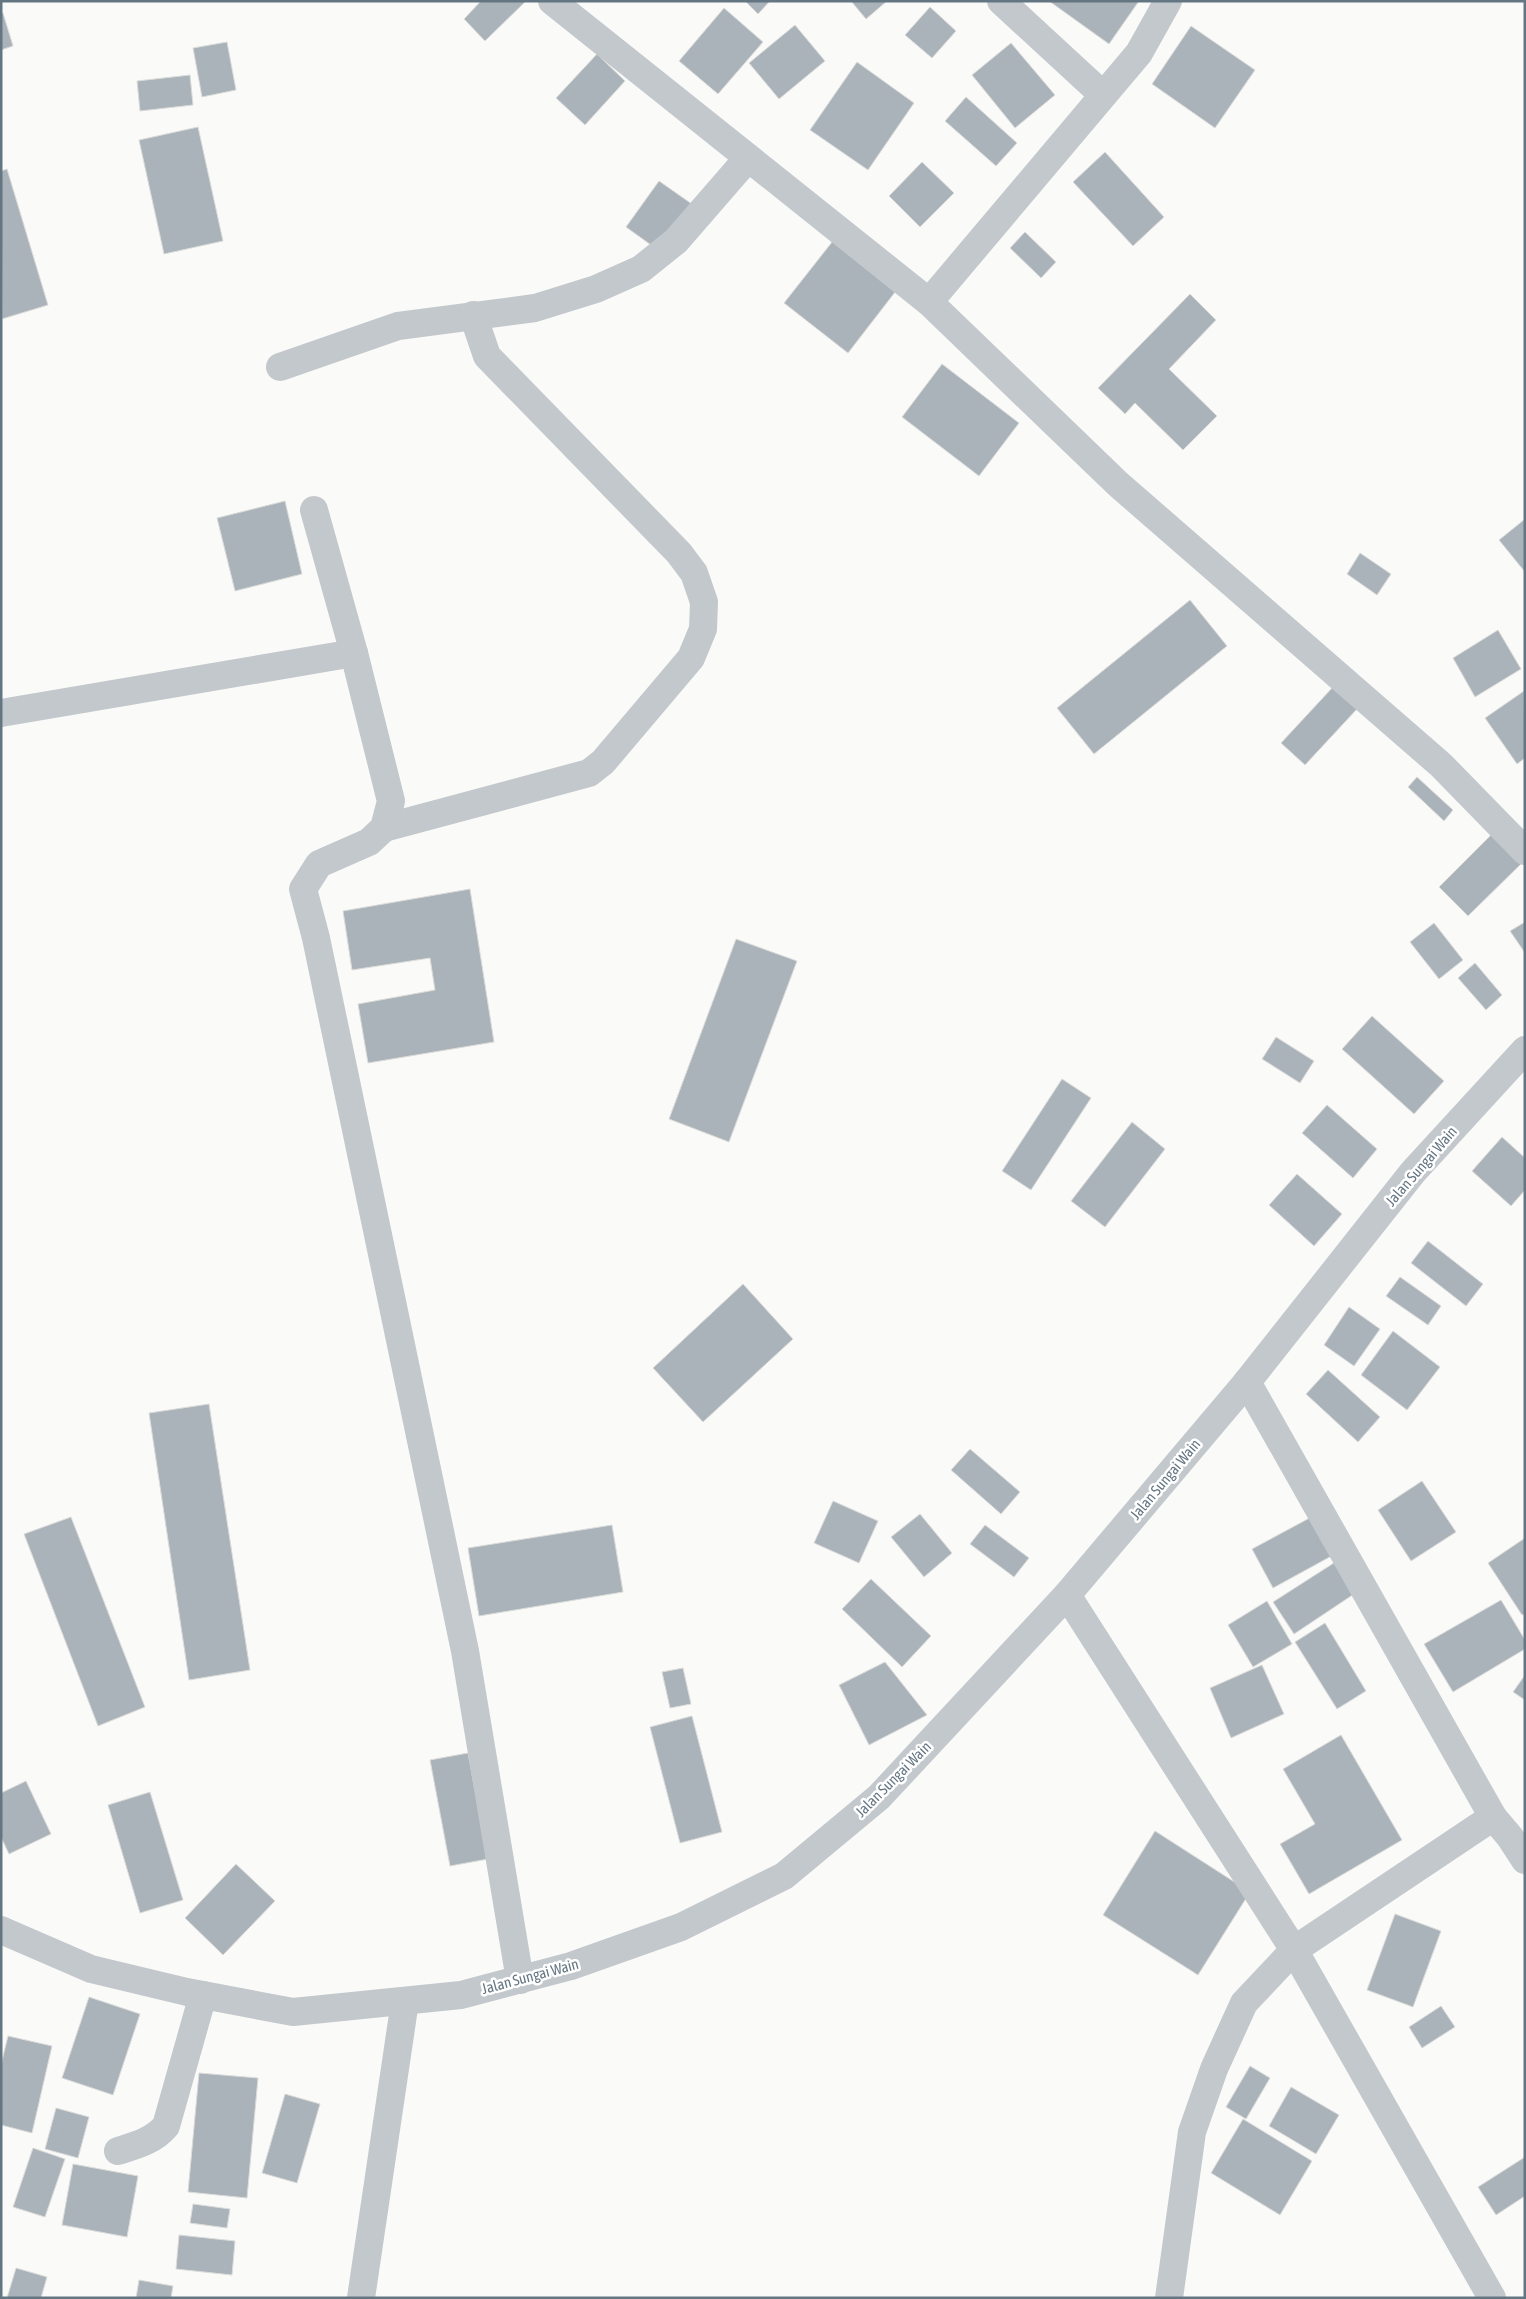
<svg xmlns="http://www.w3.org/2000/svg" width="1526" height="2299" font-family="'Asap Condensed',sans-serif">
<style>
.building{fill:#aab3b9;stroke:#dcdcda}
.lines{fill:none;stroke-linecap:round;stroke-linejoin:round}
.minor{stroke:#c3c8cc;stroke-width:28}
.tertiary{stroke:#c3c8cc;stroke-width:28}
.labels{text-anchor:middle;dominant-baseline:central;stroke-width:5;stroke-linejoin:round;paint-order:stroke}
.street-label{font-size:15px;fill:#657683;stroke:#fff}
</style>
<rect width="100%" height="100%" fill="#fafaf8"/>
<g class="building">
<path d="M481 1H526L485 41 464 19Z"/>
<path d="M745 1H770L758 14Z"/>
<path d="M851 1H887L866 19Z"/>
<path d="M1049 1H1139L1109 44Z"/>
<path d="M930 7 956 31 932 58 905 35Z"/>
<path d="M724 8 763 42 718 94 679 61Z"/>
<path d="M3 13 13 46 1 50V14Z"/>
<path d="M795 25 825 61 779 99 749 63Z"/>
<path d="M1191 26 1255 70 1215 128 1152 84Z"/>
<path d="M227 42 236 90 202 97 193 48Z"/>
<path d="M1011 43 1055 95 1015 128 972 75Z"/>
<path d="M597 54 625 81 585 125 556 98Z"/>
<path d="M857 62 914 103 868 170 810 130Z"/>
<path d="M190 75 193 105 140 111 137 81Z"/>
<path d="M966 97 1017 143 996 166 945 121Z"/>
<path d="M198 127 223 241 164 254 139 140Z"/>
<path d="M1105 152 1164 217 1133 246 1073 182Z"/>
<path d="M922 162 954 193 920 227 889 196Z"/>
<path d="M7 169 48 305 2 319 1 171Z"/>
<path d="M659 181 699 209 665 255 626 227Z"/>
<path d="M1025 232 1056 262 1041 278 1010 248Z"/>
<path d="M836 237 899 287 848 353 784 303Z"/>
<path d="M1190 294 1216 320 1169 369 1217 416 1183 450 1135 403 1125 414 1098 388Z"/>
<path d="M942 364 1019 423 979 476 902 417Z"/>
<path d="M285 501 302 574 235 591 217 518Z"/>
<path d="M1525 519V572L1499 540Z"/>
<path d="M1360 553 1391 574 1377 595 1347 574Z"/>
<path d="M1190 600 1227 646 1094 754 1057 708Z"/>
<path d="M1498 630 1521 669 1475 697 1453 658Z"/>
<path d="M1333 687 1357 709 1305 765 1281 743Z"/>
<path d="M1524 691 1525 758 1517 764 1485 718Z"/>
<path d="M1417 777 1453 810 1444 821 1408 787Z"/>
<path d="M1495 831 1524 861 1468 916 1439 887Z"/>
<path d="M470 889 494 1042 368 1063 358 1004 435 990 430 958 352 970 343 911Z"/>
<path d="M1525 922V953L1510 931Z"/>
<path d="M1434 923 1463 960 1439 979 1410 942Z"/>
<path d="M736 939 797 961 729 1142 669 1119Z"/>
<path d="M1475 963 1502 995 1486 1010 1458 978Z"/>
<path d="M1372 1016 1444 1081 1414 1114 1342 1049Z"/>
<path d="M1276 1037 1314 1061 1300 1083 1262 1059Z"/>
<path d="M1062 1079 1091 1098 1031 1190 1002 1171Z"/>
<path d="M1327 1105 1377 1149 1353 1178 1302 1133Z"/>
<path d="M1132 1122 1165 1149 1105 1227 1071 1201Z"/>
<path d="M1502 1137 1525 1158V1190L1511 1206 1472 1171Z"/>
<path d="M1297 1174 1342 1214 1314 1246 1269 1205Z"/>
<path d="M1428 1241 1483 1284 1466 1306 1411 1263Z"/>
<path d="M1400 1277 1441 1306 1428 1325 1386 1296Z"/>
<path d="M743 1284 793 1339 703 1422 653 1368Z"/>
<path d="M1349 1307 1380 1329 1354 1366 1324 1345Z"/>
<path d="M1393 1331 1440 1367 1407 1410 1361 1375Z"/>
<path d="M1328 1370 1380 1417 1358 1442 1306 1394Z"/>
<path d="M209 1404 250 1670 189 1680 149 1413Z"/>
<path d="M970 1449 1020 1492 1001 1514 951 1470Z"/>
<path d="M1422 1481 1456 1532 1411 1561 1378 1510Z"/>
<path d="M833 1501 878 1521 859 1563 814 1543Z"/>
<path d="M920 1514 952 1553 924 1577 891 1537Z"/>
<path d="M1317 1514 1337 1553 1273 1588 1252 1549Z"/>
<path d="M71 1517 145 1707 98 1726 24 1534Z"/>
<path d="M612 1525 623 1592 479 1616 468 1548Z"/>
<path d="M985 1525 1029 1558 1014 1577 970 1544Z"/>
<path d="M1525 1538V1614L1522 1615 1488 1563Z"/>
<path d="M1337 1561 1357 1592 1294 1634 1273 1602Z"/>
<path d="M871 1579 931 1636 902 1667 842 1609Z"/>
<path d="M1501 1600 1525 1640V1649L1453 1692 1424 1644Z"/>
<path d="M1267 1601 1292 1644 1253 1667 1228 1625Z"/>
<path d="M1325 1623 1366 1691 1337 1709 1295 1642Z"/>
<path d="M885 1662 927 1715 869 1745 839 1685Z"/>
<path d="M1262 1665 1284 1714 1231 1738 1210 1688Z"/>
<path d="M683 1668 691 1704 670 1708 662 1672Z"/>
<path d="M1525 1675V1700L1513 1692Z"/>
<path d="M692 1716 722 1832 680 1843 650 1727Z"/>
<path d="M1341 1735 1402 1840 1309 1894 1280 1844 1315 1824 1283 1769Z"/>
<path d="M468 1753 488 1859 450 1866 430 1760Z"/>
<path d="M26 1781 51 1834 9 1854 1 1837V1793Z"/>
<path d="M150 1792 183 1900 140 1913 108 1805Z"/>
<path d="M1155 1831 1250 1892 1198 1975 1103 1915Z"/>
<path d="M236 1864 275 1901 223 1955 185 1918Z"/>
<path d="M1395 1914 1441 1931 1413 2007 1367 1990Z"/>
<path d="M89 1997 140 2014 113 2095 62 2078Z"/>
<path d="M1441 2006 1455 2027 1422 2048 1409 2027Z"/>
<path d="M8 2036 52 2046 32 2133 1 2125V2065Z"/>
<path d="M1250 2066 1270 2078 1246 2119 1226 2107Z"/>
<path d="M199 2073 258 2078 247 2198 188 2192Z"/>
<path d="M1291 2087 1339 2115 1316 2154 1269 2126Z"/>
<path d="M285 2094 320 2104 297 2183 262 2173Z"/>
<path d="M56 2108 89 2117 78 2158 45 2149Z"/>
<path d="M1243 2119 1312 2161 1280 2215 1211 2173Z"/>
<path d="M33 2148 65 2159 45 2217 13 2207Z"/>
<path d="M1525 2157V2196L1496 2215 1478 2187Z"/>
<path d="M73 2164 138 2176 127 2237 62 2225Z"/>
<path d="M193 2204 230 2209 227 2228 190 2223Z"/>
<path d="M179 2235 235 2241 232 2275 176 2269Z"/>
<path d="M16 2268 47 2277 41 2298H7Z"/>
<path d="M139 2280 173 2286 171 2298H136Z"/>
</g>
<g class="lines">
<g class="minor">
<path d="M552 1 929 302"/>
<path d="M1001 1 1103 95"/>
<path d="M1168 1 1139 53 929 302 1118 484 1441 765 1525 851"/>
<path d="M280 367 398 326 535 308 596 289 641 269 676 241 748 158"/>
<path d="M314 510 354 653 391 801 384 828 369 842 319 864 303 889 316 938 465 1651 520 1980"/>
<path d="M1 713 354 653"/>
<path d="M384 828 589 773 603 762 691 658 703 629 704 602 694 573 679 553 487 356 473 315"/>
<path d="M1247 1382 1493 1817 1510 1837 1525 1860"/>
<path d="M1067 1595 1294 1950 1492 2298"/>
<path d="M118 2151C137 2145 153 2141 166 2126L203 1995"/>
<path d="M361 2298 405 2001"/>
<path d="M1169 2298 1192 2132 1214 2069 1244 2003 1294 1950 1493 1817"/>
</g>
<path class="tertiary" d="M1 1930 91 1969 187 1992 293 2012 461 1995 571 1966 681 1927 784 1876 879 1797 1067 1595 1247 1382 1413 1172 1525 1050"/>
</g>
<g class="labels">
<g class="street-label">
<text transform="translate(1421 1166) rotate(-49)">Jalan Sungai Wain</text>
<text transform="translate(1165 1479) rotate(-50)">Jalan Sungai Wain</text>
<text transform="translate(893 1779) rotate(-45)">Jalan Sungai Wain</text>
<text transform="translate(530 1976) rotate(-15)">Jalan Sungai Wain</text>
</g>
</g>
<rect width="1526" height="2299" fill="none" stroke="#657683" stroke-width="5"/>
</svg>
